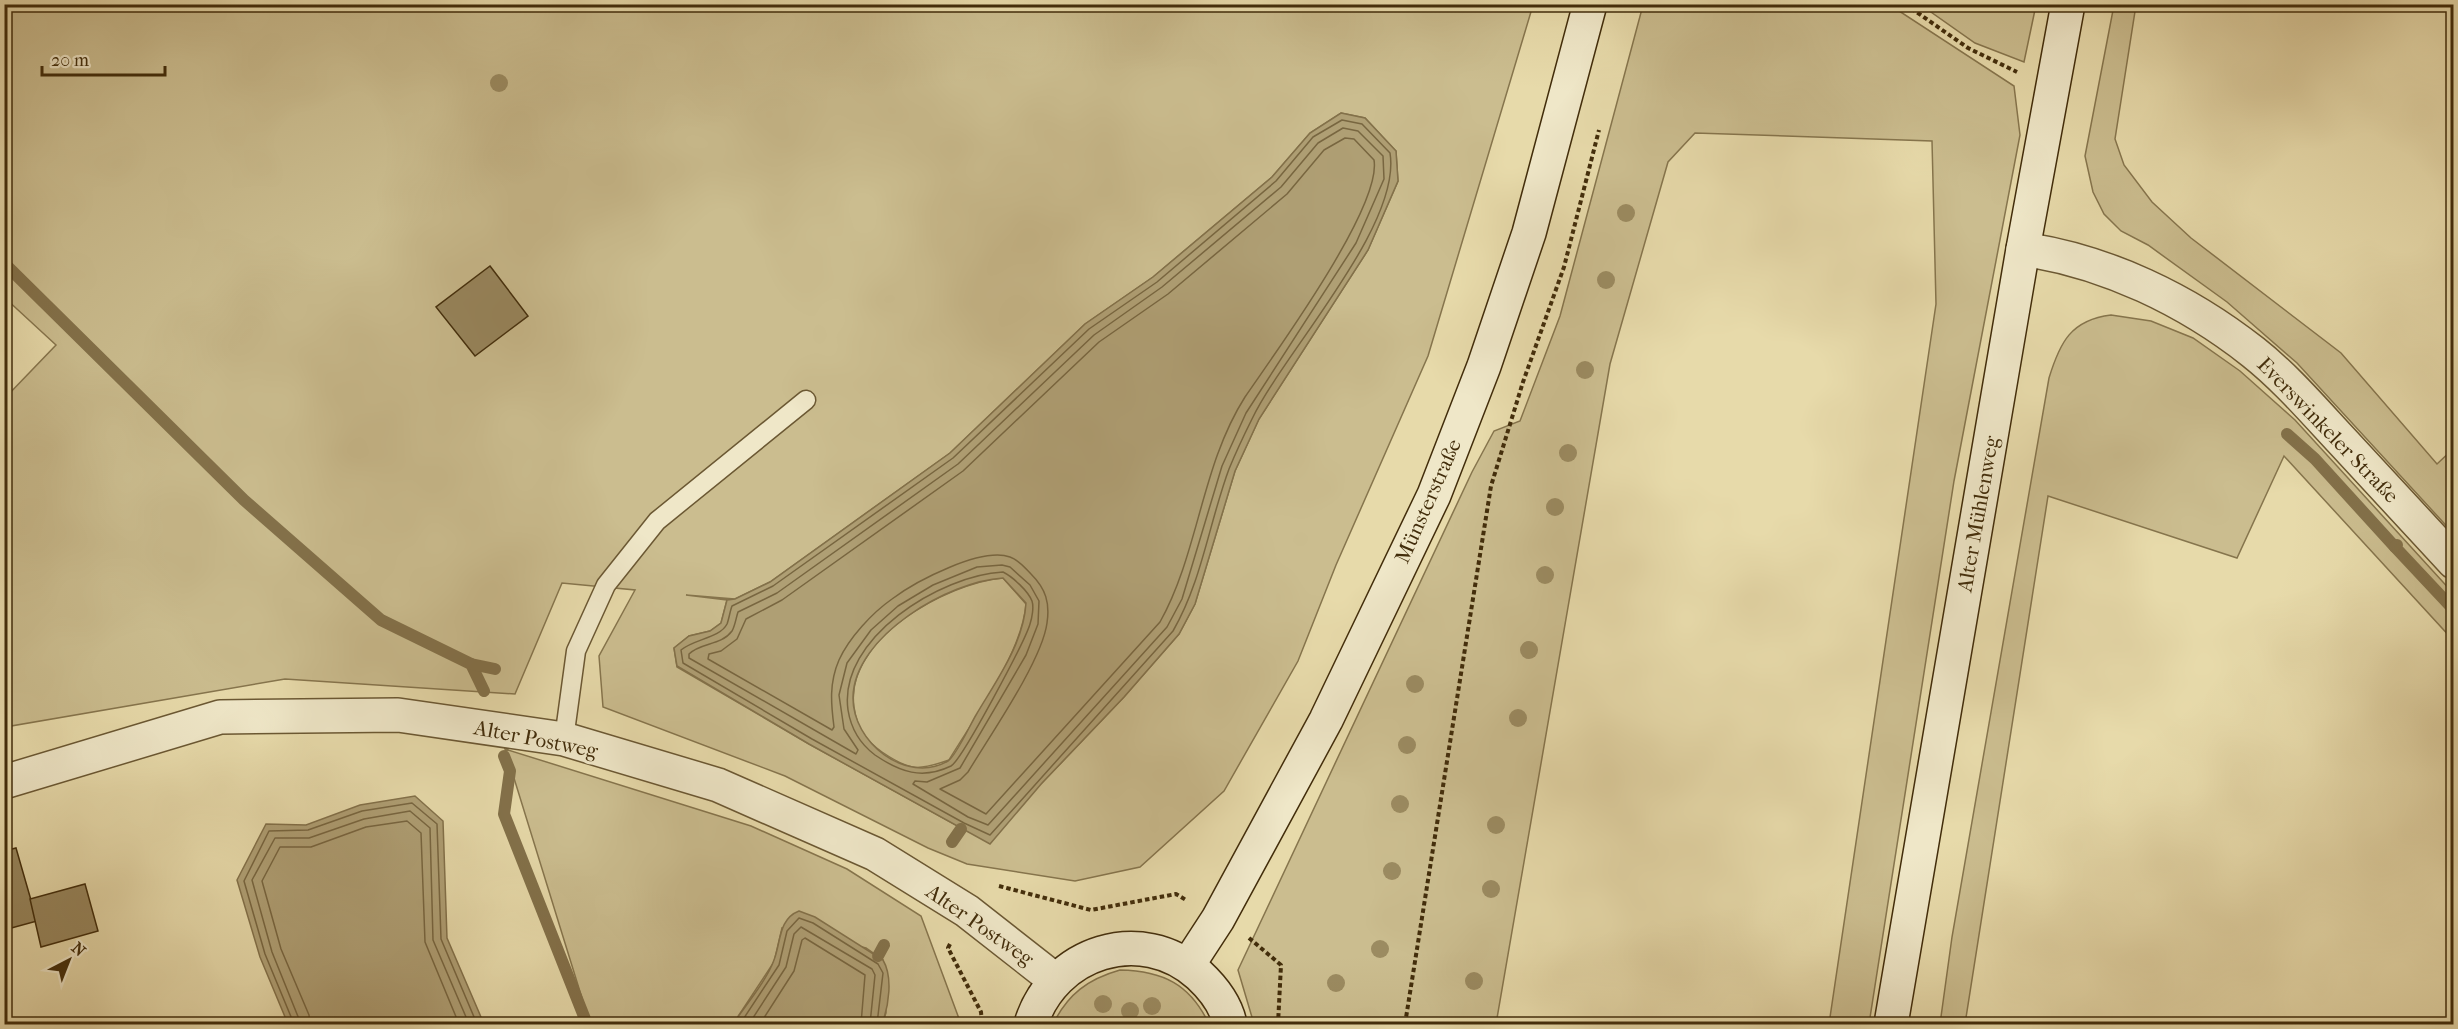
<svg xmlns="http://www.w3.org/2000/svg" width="2458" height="1029" font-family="'IM FELL French Canon',serif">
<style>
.green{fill:#cbbd8f;stroke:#86754d;stroke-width:1.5;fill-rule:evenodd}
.water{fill:#af9f74;stroke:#83714a;stroke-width:1.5;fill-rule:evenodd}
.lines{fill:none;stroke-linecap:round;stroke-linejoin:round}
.shore{stroke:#786640;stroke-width:1.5}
.stream{stroke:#83714a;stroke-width:12}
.building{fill:#98875e;stroke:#422d0b;stroke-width:1.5}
.lane-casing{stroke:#6b5833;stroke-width:21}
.street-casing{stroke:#6b5833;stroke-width:36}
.secondary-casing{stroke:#422d0b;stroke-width:36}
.path{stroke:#422d0b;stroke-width:4;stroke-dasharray:4.5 3;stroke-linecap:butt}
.lane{stroke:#efe7c8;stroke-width:18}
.street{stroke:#efe7c8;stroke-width:33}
.secondary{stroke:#efe7c8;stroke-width:33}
.tree{fill:#9b8b61}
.labels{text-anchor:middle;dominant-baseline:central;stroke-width:6;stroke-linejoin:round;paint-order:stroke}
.street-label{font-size:21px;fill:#422d0b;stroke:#efe7c8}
</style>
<rect width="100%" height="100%" fill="#e7daaa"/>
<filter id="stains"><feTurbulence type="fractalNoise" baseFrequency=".00333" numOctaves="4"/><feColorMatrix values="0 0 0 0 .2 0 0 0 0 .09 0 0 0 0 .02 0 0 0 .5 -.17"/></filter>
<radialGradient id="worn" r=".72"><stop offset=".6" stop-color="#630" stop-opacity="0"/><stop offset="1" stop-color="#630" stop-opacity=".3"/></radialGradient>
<g class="green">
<path d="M4 5H1533L1428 356 1336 565 1298 661 1224 791 1140 867 1075 881 967 864 928 848 785 776 603 707 599 656 635 590 562 583 515 694 285 679 5 727V398L56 345 5 298ZM1341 113 1365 118 1396 151 1398 181 1368 250 1259 419 1235 471 1195 604 1179 634 1124 697 1042 783 961 828 809 744 677 667 674 648 689 636 710 631 721 623 727 600 686 595 735 599 770 582 950 453 1085 324 1153 277 1272 177 1310 133Z"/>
<path d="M1643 5H1890L2014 86 2020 135 1954 481 1869 1024H1829L1936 304 1932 141 1695 133 1668 162 1610 364 1496 1024H1254L1238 970 1472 472 1494 431 1520 421 1560 316Z"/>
<path d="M1921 5H2036L2024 62 1975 43Z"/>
<path d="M2114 5H2136L2115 139 2124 165 2152 202 2191 238 2341 353 2437 464 2453 449V533L2297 363 2227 302 2148 245 2121 231 2104 214 2093 192 2085 156Z"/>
<path d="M2111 315 2151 321 2193 338 2240 371 2295 420 2453 593V640L2284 456 2237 558 2048 496 1965 1024H1940L1952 937 2049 378C2060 342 2071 320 2111 315Z"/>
<path d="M1003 578 1026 604C1022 653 975 717 949 760 918 771 910 771 882 752 865 740 857 728 854 707 844 640 946 583 1003 578Z"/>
<path d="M505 749 751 826 847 869 921 916 961 1024H882L886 1013 883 960 866 948 782 928 774 962 733 1024H590Z"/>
<path d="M1120 970C1163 971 1190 984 1209 1024H1053C1068 994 1088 979 1120 970Z"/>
</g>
<g class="water">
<path d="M1341 113 1365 118 1396 151 1398 181 1368 250 1259 419 1235 471 1195 604 1179 634 1124 697 1042 783 990 844 809 744 677 666 674 648 689 636 710 631 721 623 727 600 735 599 770 582 950 453 1085 324 1153 277 1272 177 1310 133ZM1003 578 1026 603C1024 643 996 681 976 715 970 725 956 756 948 761 906 785 852 742 853 697 854 636 949 581 1003 578Z"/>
<path d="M415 796 443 821 447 938 484 1024H288L260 957 237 880 266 824 306 825 360 805Z"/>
<path d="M799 911 815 917 883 960C893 977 889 1005 882 1024H733C745 1006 767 980 774 960 781 943 778 919 799 911Z"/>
</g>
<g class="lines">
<g class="shore">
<path d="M1342 120 1362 124 1390 153C1402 226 1284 352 1252 419 1244 435 1236 452 1229 469 1209 523 1202 581 1173 631L990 835 964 823 812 739 683 663 681 650C694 639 720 638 727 624 729 619 730 611 732 606L773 586 953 458 1089 329 1157 282 1276 181 1313 137Z"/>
<path d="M1343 128 1358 131 1383 156 1384 179 1356 243 1246 413 1222 466 1182 599 1167 627 988 825 968 817 913 784 915 781 927 782 960 768 1026 655 1038 624 1039 601 1030 585 1010 567 1002 565 977 567 933 585 898 606 871 630 847 663 839 695 844 729 858 750 856 754 689 658V654C701 642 721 646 732 631 735 626 736 618 738 612L777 593 958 464 1094 335 1162 287 1281 187 1318 143Z"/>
<path d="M1345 138 1354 139 1374 160C1382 207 1275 353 1245 397 1201 466 1199 552 1160 622L986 814 940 789 960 780 968 772C989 737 1042 661 1047 623 1050 603 1046 589 1031 574 1025 568 1019 560 1010 557 981 547 916 581 892 599 872 613 849 638 839 660 829 683 831 704 834 727L832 730 708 659 709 654 721 651 737 639 746 619 782 600 963 471 1099 342 1168 294 1287 194 1324 150Z"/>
<path d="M1003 572C1013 577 1028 591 1032 601 1034 607 1032 618 1030 624 1025 641 962 760 951 766 922 780 900 772 875 755 859 743 851 729 848 710 838 638 941 575 1003 572Z"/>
<path d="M294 1024 265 954 244 881 269 831 308 830 362 811 412 803 437 824 441 939 477 1024"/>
<path d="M301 1024 272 952 252 880 275 838H309L364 819 410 811 430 828 433 940 469 1024"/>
<path d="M310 1024 309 1015 281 949 262 881 280 847H311L366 827 407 821 421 833 425 942 459 1024"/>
<path d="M740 1024 779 965 787 931 799 918 813 923 878 964 883 973 877 1024"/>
<path d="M749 1024 786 967 794 934 801 927 872 969 875 975 870 1024"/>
<path d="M760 1024 794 971 802 940 805 938 865 975 861 1024"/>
</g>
<g class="stream">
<path d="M4 263 244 500 381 620 471 664 484 691"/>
<path d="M2287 434 2315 459 2395 547"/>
<path d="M2397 545 2395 547 2454 610"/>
<path d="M471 664 495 669"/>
<path d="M504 756 510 771 504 814 587 1024"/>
<path d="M952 842 961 829"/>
<path d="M878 956 884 945"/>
</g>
</g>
<g class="building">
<path d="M490 266 528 316 475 356 436 307Z"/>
<path d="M16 848 37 921 4 930V851Z"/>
<path d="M85 884 98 931 41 947 30 899Z"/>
</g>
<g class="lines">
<g class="lane-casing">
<path id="lane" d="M564 739 576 651 606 585 657 521 806 400"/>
</g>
<g class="street-casing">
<g id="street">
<path d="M2023 249C2106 261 2187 300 2253 352 2286 378 2314 411 2343 442 2380 482 2417 522 2454 562"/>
<path d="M4 782 220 717 398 715 564 739 718 785 875 854 967 911 1055 980"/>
</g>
</g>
<g class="secondary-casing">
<g id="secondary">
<path d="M1188 965 1218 919 1326 720 1434 495 1484 366 1529 233 1590 4"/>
<path d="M1031 1024C1053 952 1141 923 1199 975 1213 988 1226 1005 1230 1024"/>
<path d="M1891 1024 2023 249 2068 4"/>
</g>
</g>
<g class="path">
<path d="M1905 4 1968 48 2017 72"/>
<path d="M999 886 1091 910 1176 894 1186 900"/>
<path d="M1249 938 1281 965 1278 1024"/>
<path d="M950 944 948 948 981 1012 982 1024"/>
<path d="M1405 1024 1491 486 1523 382 1564 267 1599 130"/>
</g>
<use href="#lane" class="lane"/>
<use href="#street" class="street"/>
<use href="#secondary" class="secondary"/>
</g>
<g class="tree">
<circle cx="499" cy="83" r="9"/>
<circle cx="1626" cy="213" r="9"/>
<circle cx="1606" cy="280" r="9"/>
<circle cx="1585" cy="370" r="9"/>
<circle cx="1568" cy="453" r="9"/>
<circle cx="1555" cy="507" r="9"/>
<circle cx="1545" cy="575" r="9"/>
<circle cx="1529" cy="650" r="9"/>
<circle cx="1415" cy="684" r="9"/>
<circle cx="1518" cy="718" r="9"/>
<circle cx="1407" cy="745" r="9"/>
<circle cx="1400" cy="804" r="9"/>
<circle cx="1496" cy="825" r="9"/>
<circle cx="1392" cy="871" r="9"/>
<circle cx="1491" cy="889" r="9"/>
<circle cx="1380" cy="949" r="9"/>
<circle cx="1474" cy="981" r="9"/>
<circle cx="1336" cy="983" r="9"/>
<circle cx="1103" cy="1004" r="9"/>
<circle cx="1152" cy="1006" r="9"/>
<circle cx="1130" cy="1011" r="9"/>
</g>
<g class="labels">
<g class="street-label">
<text transform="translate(2328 430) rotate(46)">Everswinkeler Straße</text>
<text transform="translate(1428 501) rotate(-66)">Münsterstraße</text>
<text transform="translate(1978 514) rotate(-80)">Alter Mühlenweg</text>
<text transform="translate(536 739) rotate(11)">Alter Postweg</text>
<text transform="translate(980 925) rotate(35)">Alter Postweg</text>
</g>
</g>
<rect width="2458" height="1029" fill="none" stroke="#e7daaa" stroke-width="24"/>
<rect x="6" y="6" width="2446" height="1017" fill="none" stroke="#422d0b" stroke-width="3"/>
<rect x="12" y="12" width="2434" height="1005" fill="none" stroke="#422d0b" stroke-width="1.5"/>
<g transform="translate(69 960) rotate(42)" stroke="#efe7c8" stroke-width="4.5" paint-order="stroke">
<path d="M0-4.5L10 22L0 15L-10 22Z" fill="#422d0b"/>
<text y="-9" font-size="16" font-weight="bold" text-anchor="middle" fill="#422d0b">N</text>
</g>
<path d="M42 66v9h123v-9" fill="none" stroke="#422d0b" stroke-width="3"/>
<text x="51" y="66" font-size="18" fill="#422d0b" stroke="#efe7c8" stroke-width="4.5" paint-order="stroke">20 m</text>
<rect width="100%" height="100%" filter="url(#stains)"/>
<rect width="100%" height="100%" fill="url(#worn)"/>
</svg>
